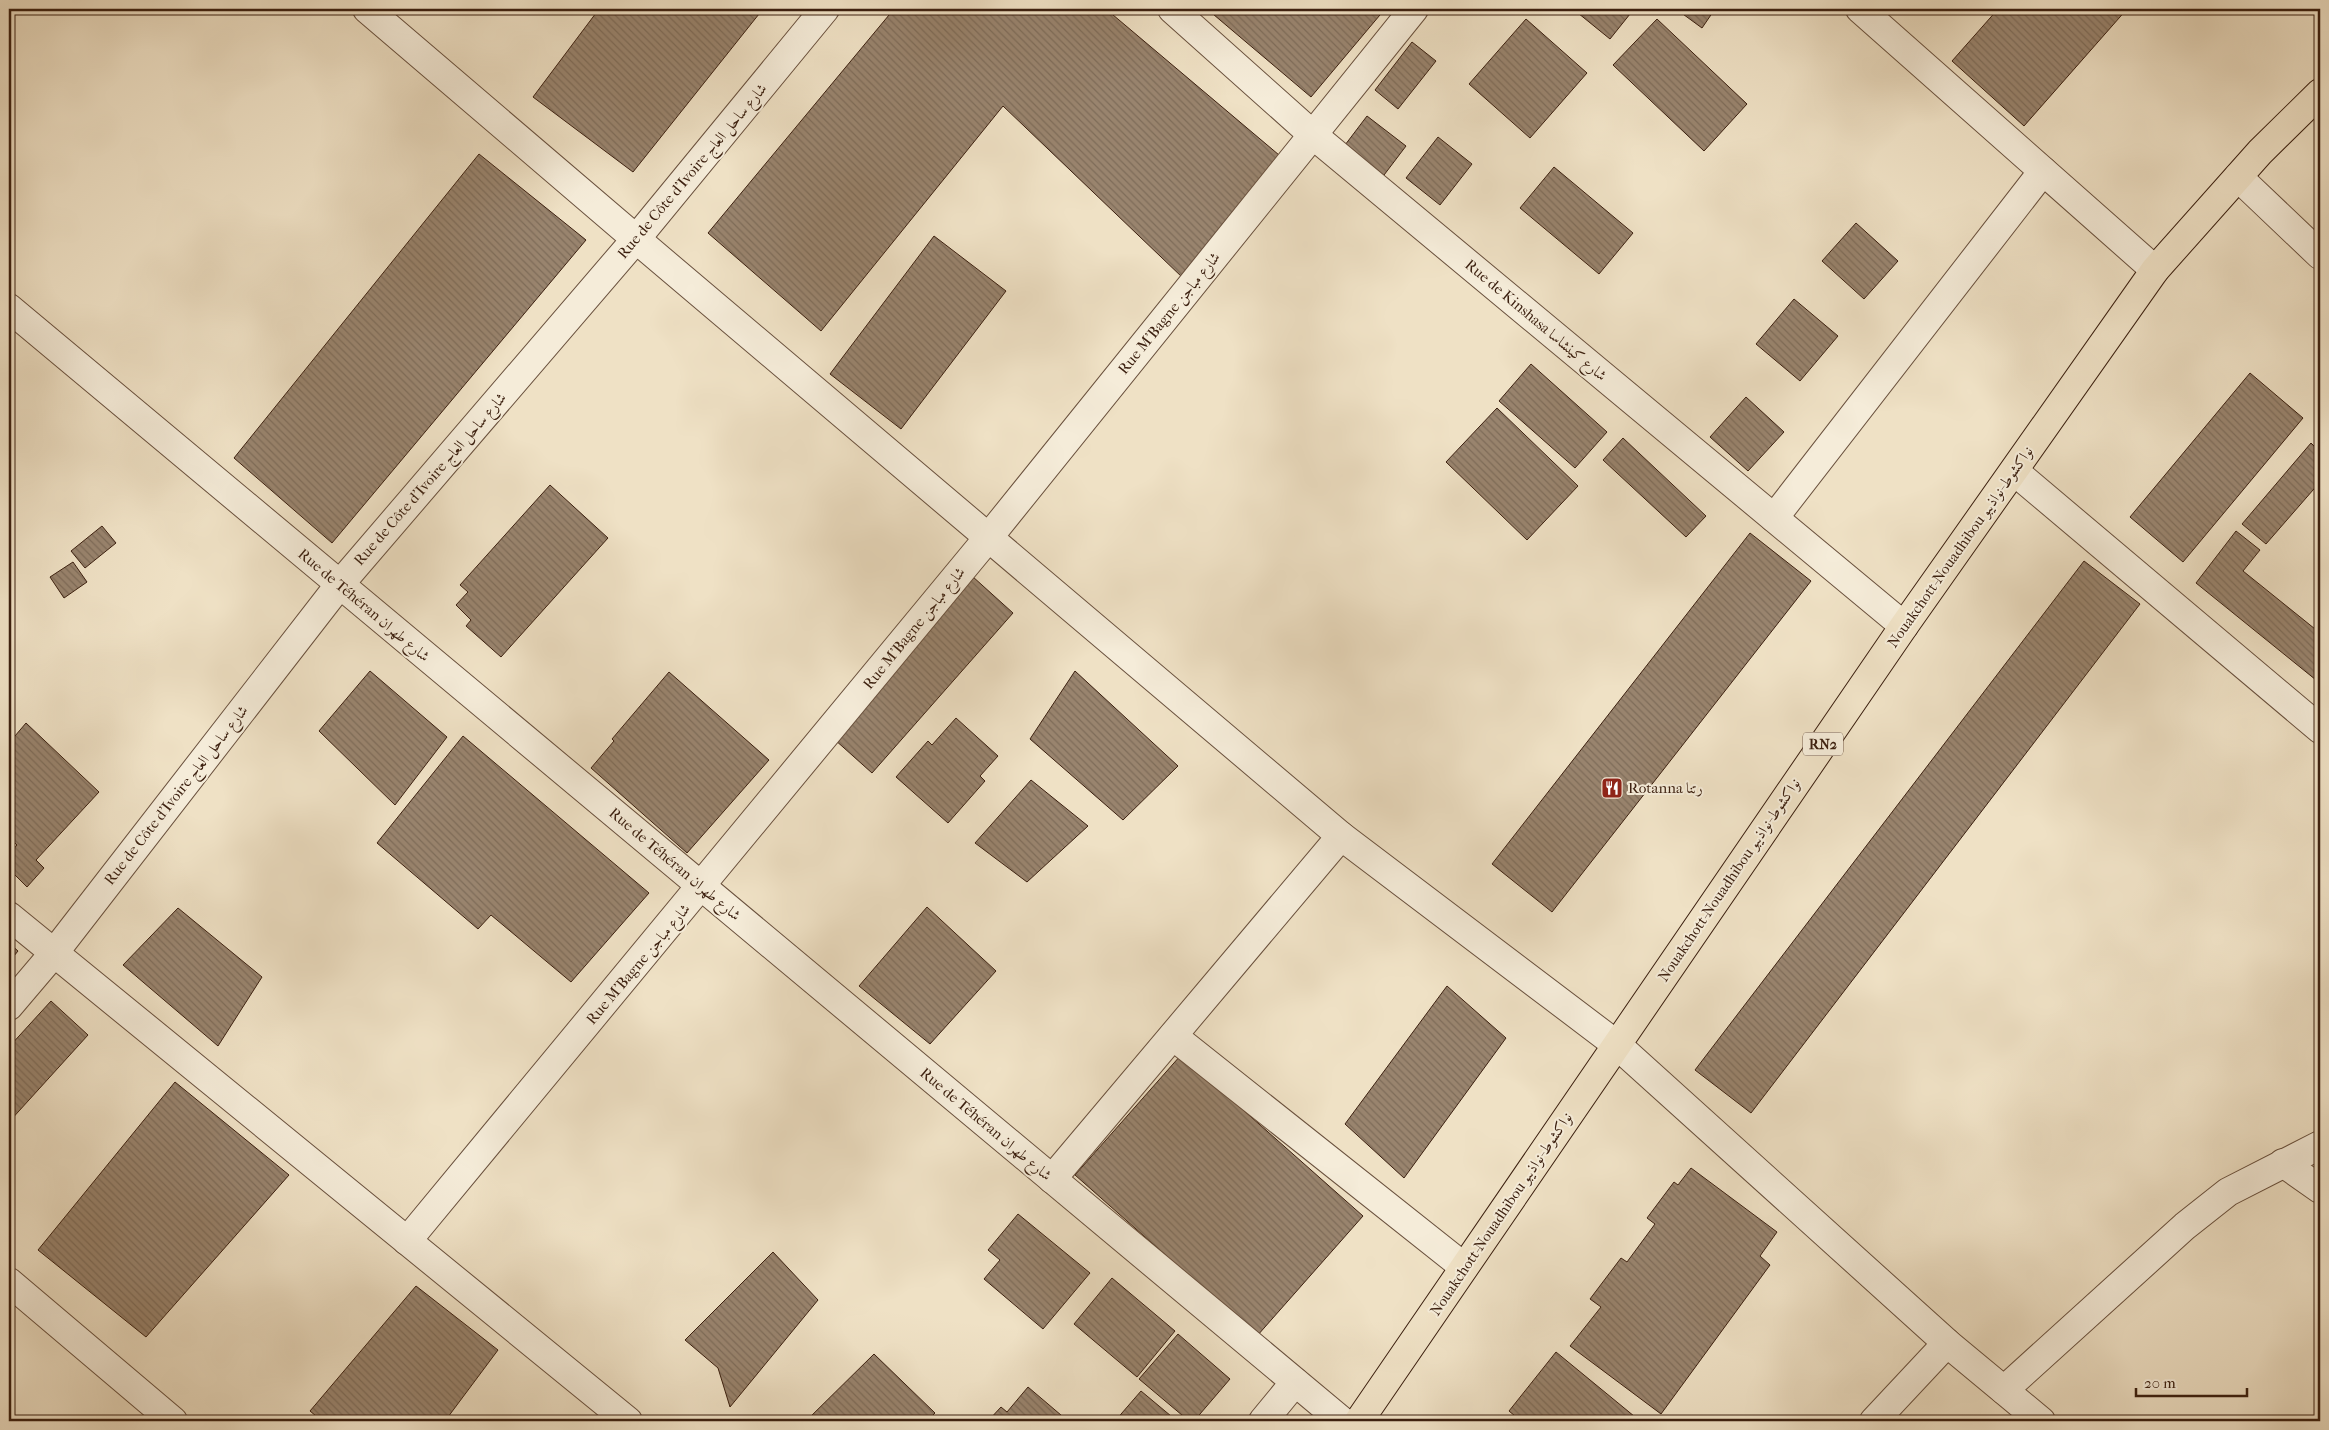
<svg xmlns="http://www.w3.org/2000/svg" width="2329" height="1430" font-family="'IM FELL French Canon',Amiri,serif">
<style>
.building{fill:url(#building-back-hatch);stroke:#3c2010}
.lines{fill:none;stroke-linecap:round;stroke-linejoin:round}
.minor-casing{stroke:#69503d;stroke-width:30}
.highway-casing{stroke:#3c2010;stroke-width:30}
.minor{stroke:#f5ecd9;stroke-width:28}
.highway{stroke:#efe1c5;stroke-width:28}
.labels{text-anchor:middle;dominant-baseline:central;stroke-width:4;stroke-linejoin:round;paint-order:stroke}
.shield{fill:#f5ecd9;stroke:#745d4c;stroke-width:1}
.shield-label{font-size:14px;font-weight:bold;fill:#3c2010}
.street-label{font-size:15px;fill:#3c2010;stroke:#f5ecd9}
.poi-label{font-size:15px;fill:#3c2010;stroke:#f5ecd9;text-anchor:start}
</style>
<defs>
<pattern id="building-back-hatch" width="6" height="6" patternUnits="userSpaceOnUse" patternTransform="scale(1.25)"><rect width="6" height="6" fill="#99846e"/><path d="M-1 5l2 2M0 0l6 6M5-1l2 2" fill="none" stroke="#7e6c59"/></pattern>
</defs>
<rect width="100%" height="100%" fill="#efe1c5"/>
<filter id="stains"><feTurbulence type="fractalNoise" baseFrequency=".004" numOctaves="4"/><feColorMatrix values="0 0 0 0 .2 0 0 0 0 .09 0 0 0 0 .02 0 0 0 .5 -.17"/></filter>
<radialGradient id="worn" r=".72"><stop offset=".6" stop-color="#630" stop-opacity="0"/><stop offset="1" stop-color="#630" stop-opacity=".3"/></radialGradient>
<g class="building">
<path d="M599 9H763L633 172 533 97Z"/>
<path d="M894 9H1106L1279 155 1183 278 1003 106 821 331 708 233Z"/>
<path d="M1207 9H1385L1311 97Z"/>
<path d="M1573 9H1634L1610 39Z"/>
<path d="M1676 9H1715L1702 28Z"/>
<path d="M1998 9H2127L2024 126 1952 61Z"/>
<path d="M1526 19 1587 73 1530 138 1469 84Z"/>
<path d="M1657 19 1747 104 1704 151 1613 65Z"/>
<path d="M1412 42 1436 61 1398 109 1375 90Z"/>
<path d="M1367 116 1406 146 1381 179 1342 149Z"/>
<path d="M1438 137 1472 164 1440 205 1406 178Z"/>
<path d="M479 154 586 240 332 543 234 458Z"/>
<path d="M1554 167 1633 233 1599 274 1520 208Z"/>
<path d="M1856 223 1898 261 1864 299 1822 261Z"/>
<path d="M934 236 1006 291 901 429 830 374Z"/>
<path d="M1794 299 1838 336 1800 381 1756 344Z"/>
<path d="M1531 364 1607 432 1575 468 1499 401Z"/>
<path d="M2250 373 2303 418 2183 562 2130 517Z"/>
<path d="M1746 397 1784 432 1748 471 1710 437Z"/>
<path d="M1497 408 1578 486 1527 540 1446 462Z"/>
<path d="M1623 438 1706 516 1686 537 1603 460Z"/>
<path d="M2311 443 2320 452V482L2266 544 2242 524Z"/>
<path d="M550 485 608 538 501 657 466 626 471 620 456 605 468 592 460 585Z"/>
<path d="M102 526 116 543 85 568 71 551Z"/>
<path d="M2236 531 2260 550 2243 571 2320 633V674L2316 680 2196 583Z"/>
<path d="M1750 533 1811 581 1552 912 1492 864Z"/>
<path d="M2084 561 2140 604 1751 1113 1695 1070Z"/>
<path d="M73 562 87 582 64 598 50 577Z"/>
<path d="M972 576 1013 613 872 773 834 739Z"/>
<path d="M370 671 447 737 395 805 319 731Z"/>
<path d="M1075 671 1178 766 1123 820 1030 739Z"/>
<path d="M669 672 769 760 687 853 591 768 614 741 612 739Z"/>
<path d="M956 718 998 756 980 776 985 781 948 823 896 777 928 741 932 745Z"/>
<path d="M26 723 99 792 36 860 44 868 27 887 9 869V854L17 845 9 837V743Z"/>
<path d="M463 736 649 893 571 982 491 915 478 929 377 843Z"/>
<path d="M1031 780 1088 826 1027 882 975 843Z"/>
<path d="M927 907 996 971 930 1044 859 986Z"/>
<path d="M178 908 262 977 218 1046 123 965Z"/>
<path d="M9 943 18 951 9 962Z"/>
<path d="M1447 986 1506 1038 1404 1178 1345 1124Z"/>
<path d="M51 1001 88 1035 9 1122V1047Z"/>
<path d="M1181 1055 1363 1216 1257 1336 1075 1175Z"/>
<path d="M175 1082 289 1175 146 1337 38 1250Z"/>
<path d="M1691 1168 1777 1232 1760 1256 1770 1265 1661 1414 1570 1346 1601 1307 1590 1299 1621 1258 1627 1262 1655 1224 1647 1218 1674 1182 1678 1185Z"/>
<path d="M1018 1214 1090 1273 1043 1329 984 1279 1000 1260 988 1250Z"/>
<path d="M773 1252 818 1300 730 1407 718 1368 685 1340Z"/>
<path d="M1112 1278 1175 1331 1137 1377 1074 1324Z"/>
<path d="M416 1286 498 1350 445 1421H322L310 1411Z"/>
<path d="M1178 1334 1230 1379 1194 1421H1189L1139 1379Z"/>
<path d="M1556 1352 1640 1421H1521L1509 1411Z"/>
<path d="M874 1354 935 1413 927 1421H806Z"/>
<path d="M1028 1387 1068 1421H988L1001 1407 1007 1412Z"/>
<path d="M1141 1391 1177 1421H1115Z"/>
</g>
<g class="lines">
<g class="minor-casing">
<g id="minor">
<path d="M367 9 636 239 1341 836 1617 1045 1947 1343 2041 1421"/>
<path d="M1172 9 1313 135 1904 626"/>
<path d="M1860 9 2155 270"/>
<path d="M2238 177 2320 255"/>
<path d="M9 308 1342 1421"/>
<path d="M2014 471 2320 729"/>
<path d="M1774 518 2043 171"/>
<path d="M9 916 628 1421"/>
<path d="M9 1006 54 953 340 584 636 239 825 9"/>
<path d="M1173 1036 1464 1267"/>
<path d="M2283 1163 2320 1189"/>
<path d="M1052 1179 1341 836"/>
<path d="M407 1241 988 538 1414 9"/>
<path d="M9 1282 173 1421"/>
<path d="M2004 1390 2185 1226 2228 1192 2320 1145"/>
<path d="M1263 1421 1295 1382"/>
<path d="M1874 1421 1947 1343"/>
</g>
</g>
<g class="highway-casing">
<path id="highway" d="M1359 1421 1904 626 2155 270 2260 152 2320 93"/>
</g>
<use href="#minor" class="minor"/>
<use href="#highway" class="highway"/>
</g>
<defs>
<g id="restaurant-square" transform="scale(1.125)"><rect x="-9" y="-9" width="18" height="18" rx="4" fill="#8f2418" stroke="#f5ecd9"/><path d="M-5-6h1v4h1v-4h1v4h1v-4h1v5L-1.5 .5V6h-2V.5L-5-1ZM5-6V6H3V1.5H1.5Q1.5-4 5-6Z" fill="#fff"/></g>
</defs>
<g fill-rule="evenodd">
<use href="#restaurant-square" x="1612" y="788"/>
</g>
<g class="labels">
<rect class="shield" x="1803" y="732.5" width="40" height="23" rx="4"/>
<g class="shield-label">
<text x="1823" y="744">RN2</text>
</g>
<g class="street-label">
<text transform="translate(692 171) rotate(-50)">Rue de Côte d'Ivoire شارع ساحل العاج</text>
<text transform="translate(1169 313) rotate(-51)">Rue M'Bagne شارع مباجن</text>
<text transform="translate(1536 320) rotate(40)">Rue de Kinshasa شارع كينشاسا</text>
<text transform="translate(430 479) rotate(-49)">Rue de Côte d'Ivoire شارع ساحل العاج</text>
<text transform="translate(1960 547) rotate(-55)">Nouakchott-Nouadhibou نواكشوط-نواذيبو</text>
<text transform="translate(364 605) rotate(40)">Rue de Téhéran شارع طهران</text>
<text transform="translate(914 628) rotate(-51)">Rue M'Bagne شارع مباجن</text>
<text transform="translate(176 795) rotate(-52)">Rue de Côte d'Ivoire شارع ساحل العاج</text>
<text transform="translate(675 864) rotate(40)">Rue de Téhéran شارع طهران</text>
<text transform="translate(1729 880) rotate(-56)">Nouakchott-Nouadhibou نواكشوط-نواذيبو</text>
<text transform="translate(638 964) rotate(-50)">Rue M'Bagne شارع مباجن</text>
<text transform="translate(986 1124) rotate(40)">Rue de Téhéran شارع طهران</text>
<text transform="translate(1501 1214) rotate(-56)">Nouakchott-Nouadhibou نواكشوط-نواذيبو</text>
</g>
<g class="poi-label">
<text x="1628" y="788">Rotanna رتنا</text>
</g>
</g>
<rect width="2329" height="1430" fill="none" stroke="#efe1c5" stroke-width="30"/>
<rect x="10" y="10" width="2309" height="1410" fill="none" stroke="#3c2010" stroke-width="2.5"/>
<rect x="15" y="15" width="2299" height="1400" fill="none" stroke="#3c2010"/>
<path d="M2136 1388v8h111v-8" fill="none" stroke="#3c2010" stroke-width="2.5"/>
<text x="2144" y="1388" font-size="15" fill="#3c2010" stroke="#f5ecd9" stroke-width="4" paint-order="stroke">20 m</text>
<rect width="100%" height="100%" filter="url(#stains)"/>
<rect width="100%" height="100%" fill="url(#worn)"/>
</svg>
